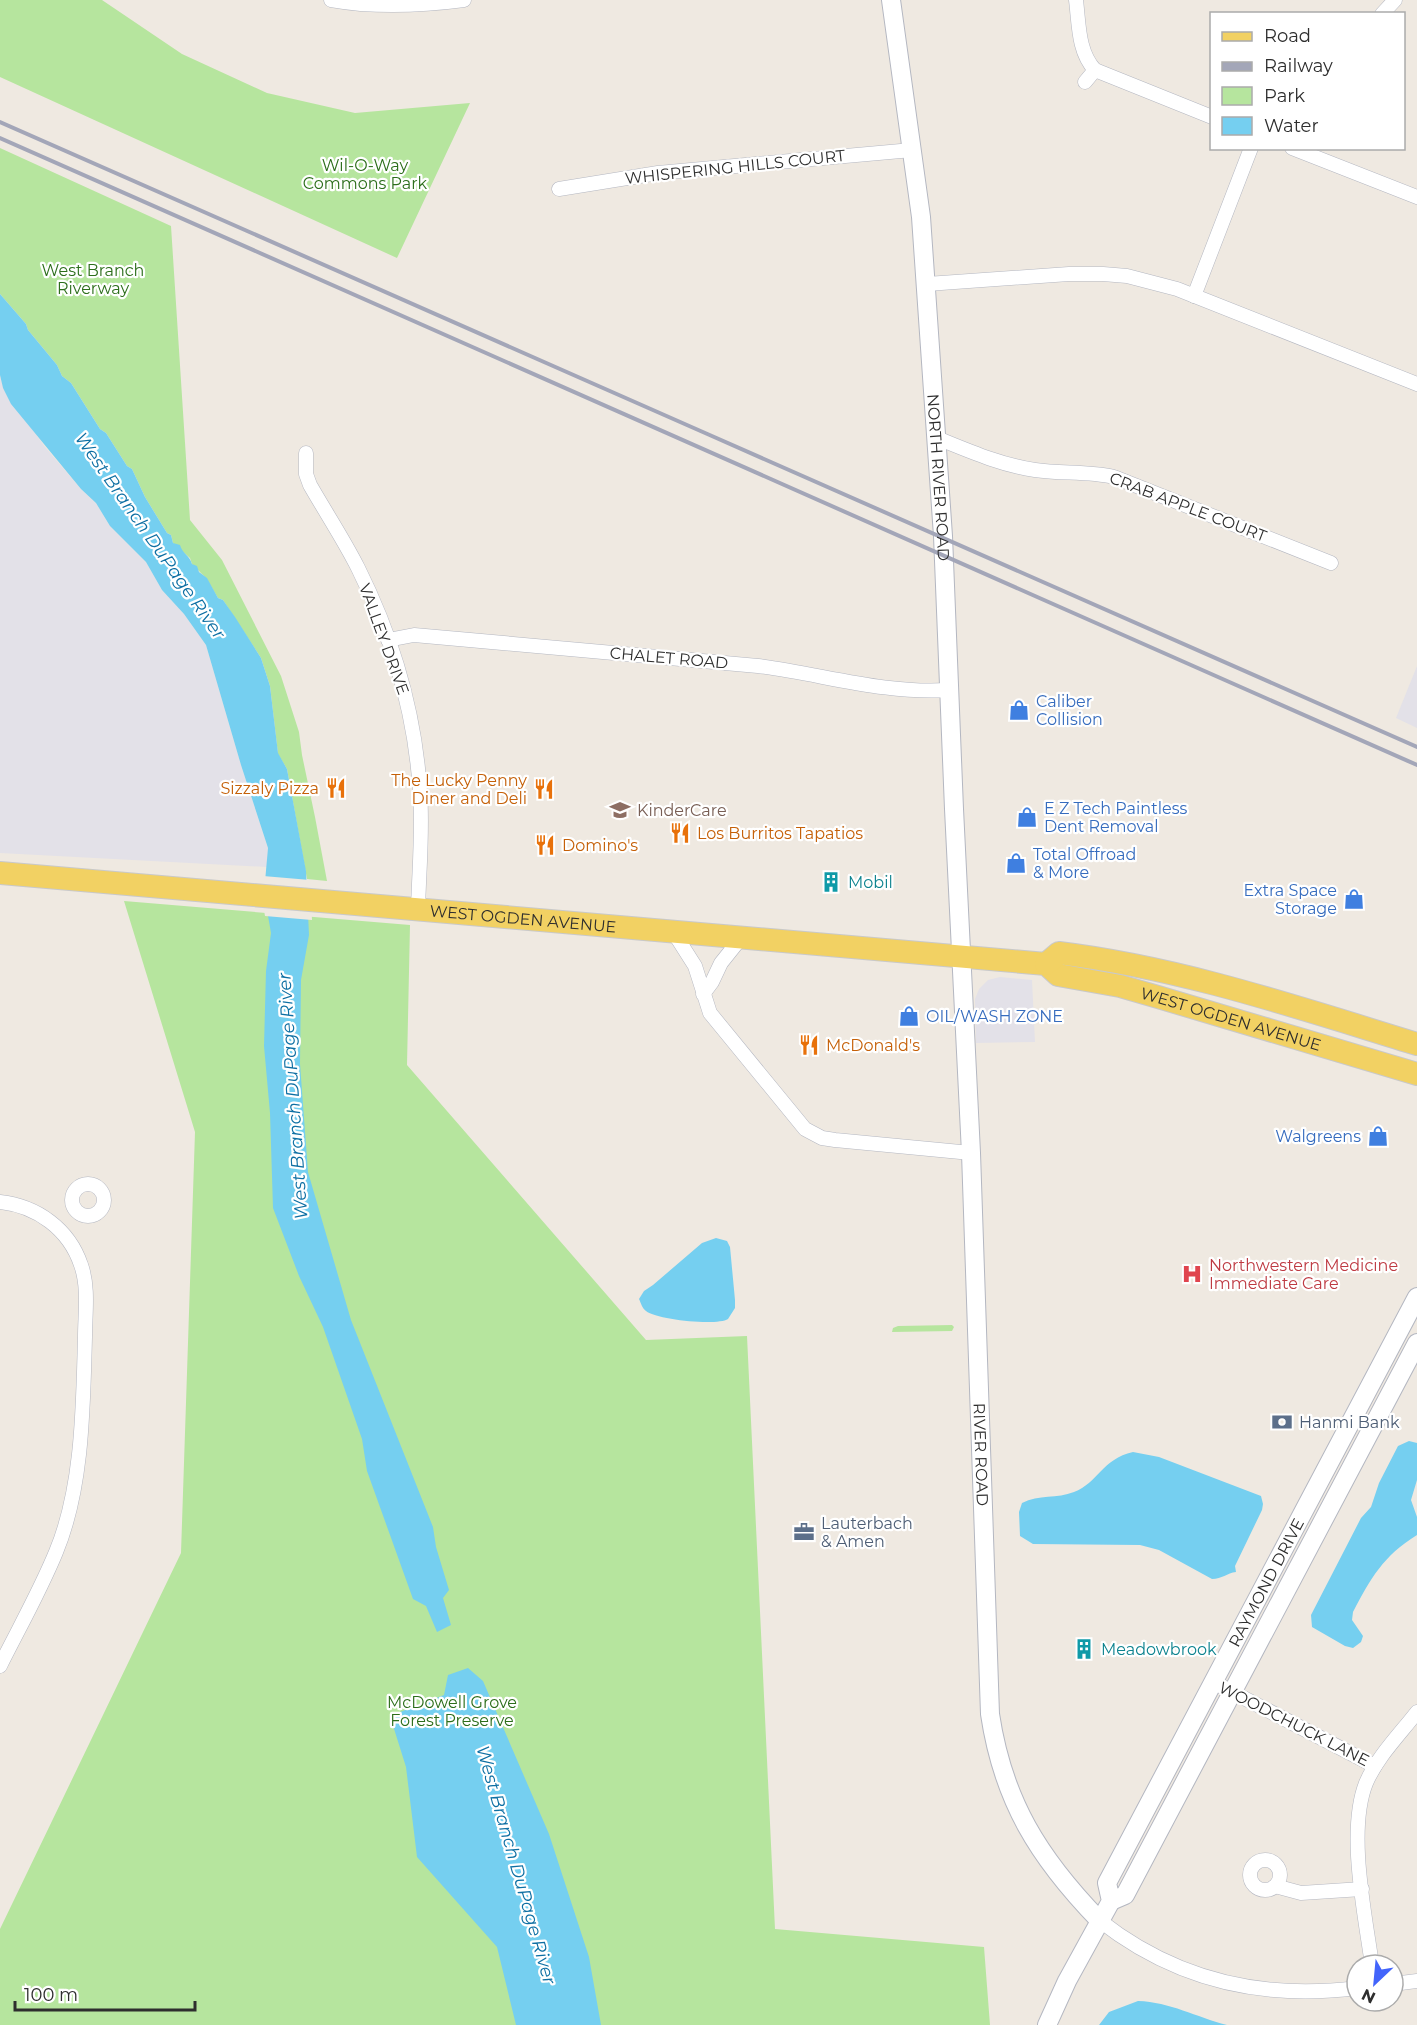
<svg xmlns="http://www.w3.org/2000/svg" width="1417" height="2025" font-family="Montserrat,sans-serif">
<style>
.industrial{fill:#e3e1e8}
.green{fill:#b6e59e}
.water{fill:#75cff0}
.pier{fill:#efe9e1}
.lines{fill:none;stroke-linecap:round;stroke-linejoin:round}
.minor-casing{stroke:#b4b7c1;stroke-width:15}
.tertiary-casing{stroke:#b4b7c1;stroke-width:20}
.primary-casing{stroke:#c9c9c9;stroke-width:24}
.minor{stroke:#fff;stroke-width:14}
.tertiary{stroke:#fff;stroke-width:18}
.primary{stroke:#f2d163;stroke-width:22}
.rail{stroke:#a3a6b8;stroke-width:4}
.labels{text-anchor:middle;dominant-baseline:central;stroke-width:4.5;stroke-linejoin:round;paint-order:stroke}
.park-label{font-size:16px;fill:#2c6e1b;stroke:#fff}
.street-label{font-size:16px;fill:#2e2e2e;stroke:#fff}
.shop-label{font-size:16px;fill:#366cbe;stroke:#fff;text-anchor:start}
.food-label{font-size:16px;fill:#c56008;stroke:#fff;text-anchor:start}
.education-label{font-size:16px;fill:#785e54;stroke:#fff;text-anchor:start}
.culture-label{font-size:16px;fill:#0d838f;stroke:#fff;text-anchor:start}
.health-label{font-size:16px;fill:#be3a42;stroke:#fff;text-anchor:start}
.service-label{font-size:16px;fill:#4e5e75;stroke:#fff;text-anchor:start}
.water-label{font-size:18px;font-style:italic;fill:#0d6fa3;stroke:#fff}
</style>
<rect width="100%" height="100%" fill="#efe9e1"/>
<g class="industrial">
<path d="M0 375 3 388 45 447 81 489 96 503 110 526 146 562 162 590 184 614 206 645 241 765 268 848 267 867 0 853Z"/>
<path d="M1417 666V728L1396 718Z"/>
<path d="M1000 977 1032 980 1035 1042 976 1043 975 999 979 989 988 980Z"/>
</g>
<g class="green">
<path d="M0 0H102L182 54 267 93 355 113 470 103 397 258 0 77Z"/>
<path d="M0 148 171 226 190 520 222 560 281 676 299 732 302 755 315 817 327 881 307 879 287 769 278 754 270 686 261 658 223 600 218 598 206 578 192 564 190 558 173 543 171 535 167 533 145 497 132 469 127 466 106 433 100 429 71 383 62 376 57 365 28 330 26 324 0 294Z"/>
<path d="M124 901 410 925 407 1065 646 1340 747 1336 775 1929 984 1947 990 2025H0V1929L181 1553 195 1132Z"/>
<path d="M952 1325 954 1327 952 1331 892 1332 893 1328 898 1326Z"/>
</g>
<g class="water">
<path d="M0 294 26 324 28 330 57 365 62 376 71 383 100 429 106 433 127 466 132 469 145 497 167 533 171 535 173 543 180 545C182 553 190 556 192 564L197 566 199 572 207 578 218 598 223 600 235 617 261 658 270 686 278 753 287 769 306 871 309 935 301 980 300 1064 308 1172 351 1320 433 1527 436 1547 449 1590 443 1598 451 1625 437 1632 426 1606 413 1599 367 1471 362 1439 323 1327 299 1276 273 1208 270 1113 264 1046 266 971 271 933 264 893 268 848 241 765 206 645 184 614 162 590 146 562 110 526 96 503 81 489 11 404 3 388 0 375Z"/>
<path d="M716 1238 727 1241 730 1247 735 1300V1308L728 1319C717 1326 657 1320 646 1311 642 1308 641 1303 639 1299L644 1291 653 1285 702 1243Z"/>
<path d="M1409 1441 1417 1443V1480L1411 1500 1417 1517V1535C1383 1556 1371 1578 1353 1612L1352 1620 1363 1636 1361 1642 1353 1648 1345 1646 1312 1627 1311 1615 1361 1518 1371 1507 1379 1483 1398 1446Z"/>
<path d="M1133 1452 1159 1457 1261 1496 1263 1504 1262 1510 1235 1566 1236 1572C1227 1573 1222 1579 1212 1579L1159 1550 1140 1545 1033 1544 1020 1536 1019 1512 1022 1503C1039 1494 1057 1499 1074 1492 1098 1483 1102 1459 1133 1452Z"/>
<path d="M468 1668 483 1681 549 1834 589 1957 601 2025H516L497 1947 417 1857 406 1767 390 1716 444 1695 448 1675Z"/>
<path d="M1138 2001C1170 2002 1196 2017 1227 2025H1099L1109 2012Z"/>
</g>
<path class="pier" d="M263 876 310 880 312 920 265 916 261 893Z"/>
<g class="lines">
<g class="minor-casing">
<g id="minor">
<path d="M331 0C376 8 419 6 464 0"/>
<path d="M1076 0C1079 24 1078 52 1095 70L1212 117"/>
<path d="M1382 14 1395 0"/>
<path d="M1085 82 1095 70"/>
<path d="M1292 148 1417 197"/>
<path d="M559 189 658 173 912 150"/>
<path d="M927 284 1069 274H1103L1127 276 1177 289 1417 384"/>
<path d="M1194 296 1251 148"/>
<path d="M937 438C969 451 1001 465 1035 470 1061 474 1088 471 1114 477L1331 563"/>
<path d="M306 453V474L310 485C326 513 344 540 358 568 393 638 415 714 420 791 423 831 419 870 418 910"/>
<path d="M388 640 414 635 758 666C822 674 883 694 948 690"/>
<path d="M674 933 695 966 710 1013 805 1129 822 1138 835 1140 971 1153"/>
<path d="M703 994 712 982 721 963 741 938"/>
<circle cx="88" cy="1200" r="16"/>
<path d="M0 1202C37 1206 69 1229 81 1265 89 1287 85 1314 85 1337 83 1406 83 1487 56 1552 40 1591 19 1628 0 1666"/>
<path d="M1213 1682 1375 1766"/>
<circle cx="1265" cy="1875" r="15"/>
<path d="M1275 1886 1301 1893 1362 1889"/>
<path d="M1099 1920C1175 1980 1263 2000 1357 1988"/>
<path d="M1372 1965C1365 1914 1347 1831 1366 1783 1377 1757 1400 1734 1417 1712"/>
<path d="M1393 1984 1417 1981"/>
</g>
</g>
<g class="tertiary-casing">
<g id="tertiary">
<path id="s1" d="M891 0 921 217 943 536 954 809 971 1153 990 1714C1003 1801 1039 1858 1099 1920"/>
<path d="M1111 1901 1125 1895 1417 1343"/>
<path id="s2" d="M1047 2025 1067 1981 1111 1901 1107 1883 1417 1297"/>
</g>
</g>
<g class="primary-casing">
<g id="primary">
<path id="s3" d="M0 873 1046 964 1058 975 1120 986 1158 997 1417 1074"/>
<path d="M1046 964 1059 953C1182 968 1299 1008 1417 1044"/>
</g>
</g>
<use href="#minor" class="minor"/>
<use href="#tertiary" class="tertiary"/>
<use href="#primary" class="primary"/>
<g class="rail">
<path d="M0 122C472 332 945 537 1417 747"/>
<path d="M0 138 1417 765"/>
</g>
</g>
<defs>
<g id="shop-bare" transform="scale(1.62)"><path d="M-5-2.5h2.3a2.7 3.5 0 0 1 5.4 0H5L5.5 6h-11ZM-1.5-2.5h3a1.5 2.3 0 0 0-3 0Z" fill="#3f7fe0" stroke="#fff" stroke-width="2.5" paint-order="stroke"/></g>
<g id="restaurant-bare" transform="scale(1.62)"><path d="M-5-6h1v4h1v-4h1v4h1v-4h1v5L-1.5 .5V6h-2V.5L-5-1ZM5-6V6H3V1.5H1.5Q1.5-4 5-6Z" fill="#e8710a" stroke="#fff" stroke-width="2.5" paint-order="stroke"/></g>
<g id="school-bare" transform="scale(1.62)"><path d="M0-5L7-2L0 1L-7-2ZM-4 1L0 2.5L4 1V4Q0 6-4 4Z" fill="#8d6e63" stroke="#fff" stroke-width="2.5" paint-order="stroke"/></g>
<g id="building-bare" transform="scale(1.62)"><path d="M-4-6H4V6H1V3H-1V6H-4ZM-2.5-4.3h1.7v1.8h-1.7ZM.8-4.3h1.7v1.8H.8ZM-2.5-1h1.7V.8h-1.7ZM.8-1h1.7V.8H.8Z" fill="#0f9aa8" stroke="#fff" stroke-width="2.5" paint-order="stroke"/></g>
<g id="hospital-bare" transform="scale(1.62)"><path d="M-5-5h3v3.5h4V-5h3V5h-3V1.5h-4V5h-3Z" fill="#e0444e" stroke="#fff" stroke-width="2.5" paint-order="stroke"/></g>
<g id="bank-bare" transform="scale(1.62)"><path d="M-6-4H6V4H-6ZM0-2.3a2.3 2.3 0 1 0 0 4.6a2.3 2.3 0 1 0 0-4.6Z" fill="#5c6f8a" stroke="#fff" stroke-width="2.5" paint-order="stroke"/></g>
<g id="office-bare" transform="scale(1.62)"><path d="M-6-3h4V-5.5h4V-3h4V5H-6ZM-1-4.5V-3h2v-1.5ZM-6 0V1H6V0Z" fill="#5c6f8a" stroke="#fff" stroke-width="2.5" paint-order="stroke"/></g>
</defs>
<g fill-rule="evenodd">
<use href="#shop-bare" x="1019" y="710"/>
<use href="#restaurant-bare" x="336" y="788"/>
<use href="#restaurant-bare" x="544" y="789"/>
<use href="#school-bare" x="620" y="810"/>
<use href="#shop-bare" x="1027" y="817"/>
<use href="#restaurant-bare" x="680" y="833"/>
<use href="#restaurant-bare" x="545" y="845"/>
<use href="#shop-bare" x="1016" y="863"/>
<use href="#building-bare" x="831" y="882"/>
<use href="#shop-bare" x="1354" y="899"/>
<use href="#shop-bare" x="909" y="1016"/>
<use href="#restaurant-bare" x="809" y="1045"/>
<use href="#shop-bare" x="1378" y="1136"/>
<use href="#hospital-bare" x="1192" y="1274"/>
<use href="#bank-bare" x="1282" y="1422"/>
<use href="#office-bare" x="804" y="1532"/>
<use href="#building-bare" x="1084" y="1649"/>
</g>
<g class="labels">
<g class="park-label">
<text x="365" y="165">Wil-O-Way<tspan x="365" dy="18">Commons Park</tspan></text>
<text x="93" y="270">West Branch<tspan x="93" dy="18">Riverway</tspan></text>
<text x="452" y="1702">McDowell Grove<tspan x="452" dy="18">Forest Preserve</tspan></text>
</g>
<g class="street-label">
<text transform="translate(735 167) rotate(-6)">WHISPERING HILLS COURT</text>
<text stroke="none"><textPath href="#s1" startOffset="480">NORTH RIVER ROAD</textPath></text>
<text transform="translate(1188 507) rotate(21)">CRAB APPLE COURT</text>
<text transform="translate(384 639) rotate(70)">VALLEY DRIVE</text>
<text transform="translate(669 658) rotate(5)">CHALET ROAD</text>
<text stroke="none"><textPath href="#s3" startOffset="525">WEST OGDEN AVENUE</textPath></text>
<text stroke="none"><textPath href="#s3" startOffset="1245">WEST OGDEN AVENUE</textPath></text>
<text stroke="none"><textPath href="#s1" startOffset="1458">RIVER ROAD</textPath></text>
<text stroke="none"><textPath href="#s2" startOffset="498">RAYMOND DRIVE</textPath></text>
<text transform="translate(1294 1724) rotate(27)">WOODCHUCK LANE</text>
</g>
<g class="shop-label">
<text x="1036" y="701">Caliber<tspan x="1036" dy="18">Collision</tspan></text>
<text x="1044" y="808">E Z Tech Paintless<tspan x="1044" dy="18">Dent Removal</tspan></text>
<text x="1033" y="854">Total Offroad<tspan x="1033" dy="18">&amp; More</tspan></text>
<text x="1337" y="890" text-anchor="end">Extra Space<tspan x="1337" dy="18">Storage</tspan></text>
<text x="926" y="1016">OIL/WASH ZONE</text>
<text x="1361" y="1136" text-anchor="end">Walgreens</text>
</g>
<g class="food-label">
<text x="527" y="780" text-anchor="end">The Lucky Penny<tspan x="527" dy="18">Diner and Deli</tspan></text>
<text x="319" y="788" text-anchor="end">Sizzaly Pizza</text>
<text x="697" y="833">Los Burritos Tapatios</text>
<text x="562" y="845">Domino's</text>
<text x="826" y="1045">McDonald's</text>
</g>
<g class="education-label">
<text x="637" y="810">KinderCare</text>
</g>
<g class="culture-label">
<text x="848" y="882">Mobil</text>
<text x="1101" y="1649">Meadowbrook</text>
</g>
<g class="health-label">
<text x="1209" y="1265">Northwestern Medicine<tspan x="1209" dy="18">Immediate Care</tspan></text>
</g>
<g class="service-label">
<text x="1299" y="1422">Hanmi Bank</text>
<text x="821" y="1523">Lauterbach<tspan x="821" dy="18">&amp; Amen</tspan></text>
</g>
<g class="water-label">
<text transform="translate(150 536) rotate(55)">West Branch DuPage River</text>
<text transform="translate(293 1096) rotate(-94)">West Branch DuPage River</text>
<text transform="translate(516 1865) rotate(74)">West Branch DuPage River</text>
</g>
</g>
<rect x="1210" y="12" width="195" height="138" fill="#ffffff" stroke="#ababab" stroke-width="1.5"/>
<rect x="1222" y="32" width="30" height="9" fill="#f2d163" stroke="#ababab" stroke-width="1.5"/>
<text x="1264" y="42" font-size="18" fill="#2e2e2e">Road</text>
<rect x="1222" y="62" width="30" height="9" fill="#a3a6b8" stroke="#ababab" stroke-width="1.5"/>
<text x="1264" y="72" font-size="18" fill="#2e2e2e">Railway</text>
<rect x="1222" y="87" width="30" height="18" fill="#b6e59e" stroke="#ababab" stroke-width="1.5"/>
<text x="1264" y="102" font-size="18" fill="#2e2e2e">Park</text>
<rect x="1222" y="117" width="30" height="18" fill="#75cff0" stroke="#ababab" stroke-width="1.5"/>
<text x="1264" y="132" font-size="18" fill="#2e2e2e">Water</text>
<g transform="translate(1375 1983) rotate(206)"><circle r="28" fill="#ffffff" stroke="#ababab" stroke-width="1.5"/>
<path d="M0-4.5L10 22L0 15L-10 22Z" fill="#4264fb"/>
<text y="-9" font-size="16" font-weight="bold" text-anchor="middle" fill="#2e2e2e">N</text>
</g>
<path d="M15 2001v9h180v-9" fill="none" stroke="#2e2e2e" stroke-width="3"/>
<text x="24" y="2001" font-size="18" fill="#2e2e2e" stroke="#ffffff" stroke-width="4.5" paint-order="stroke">100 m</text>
</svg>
